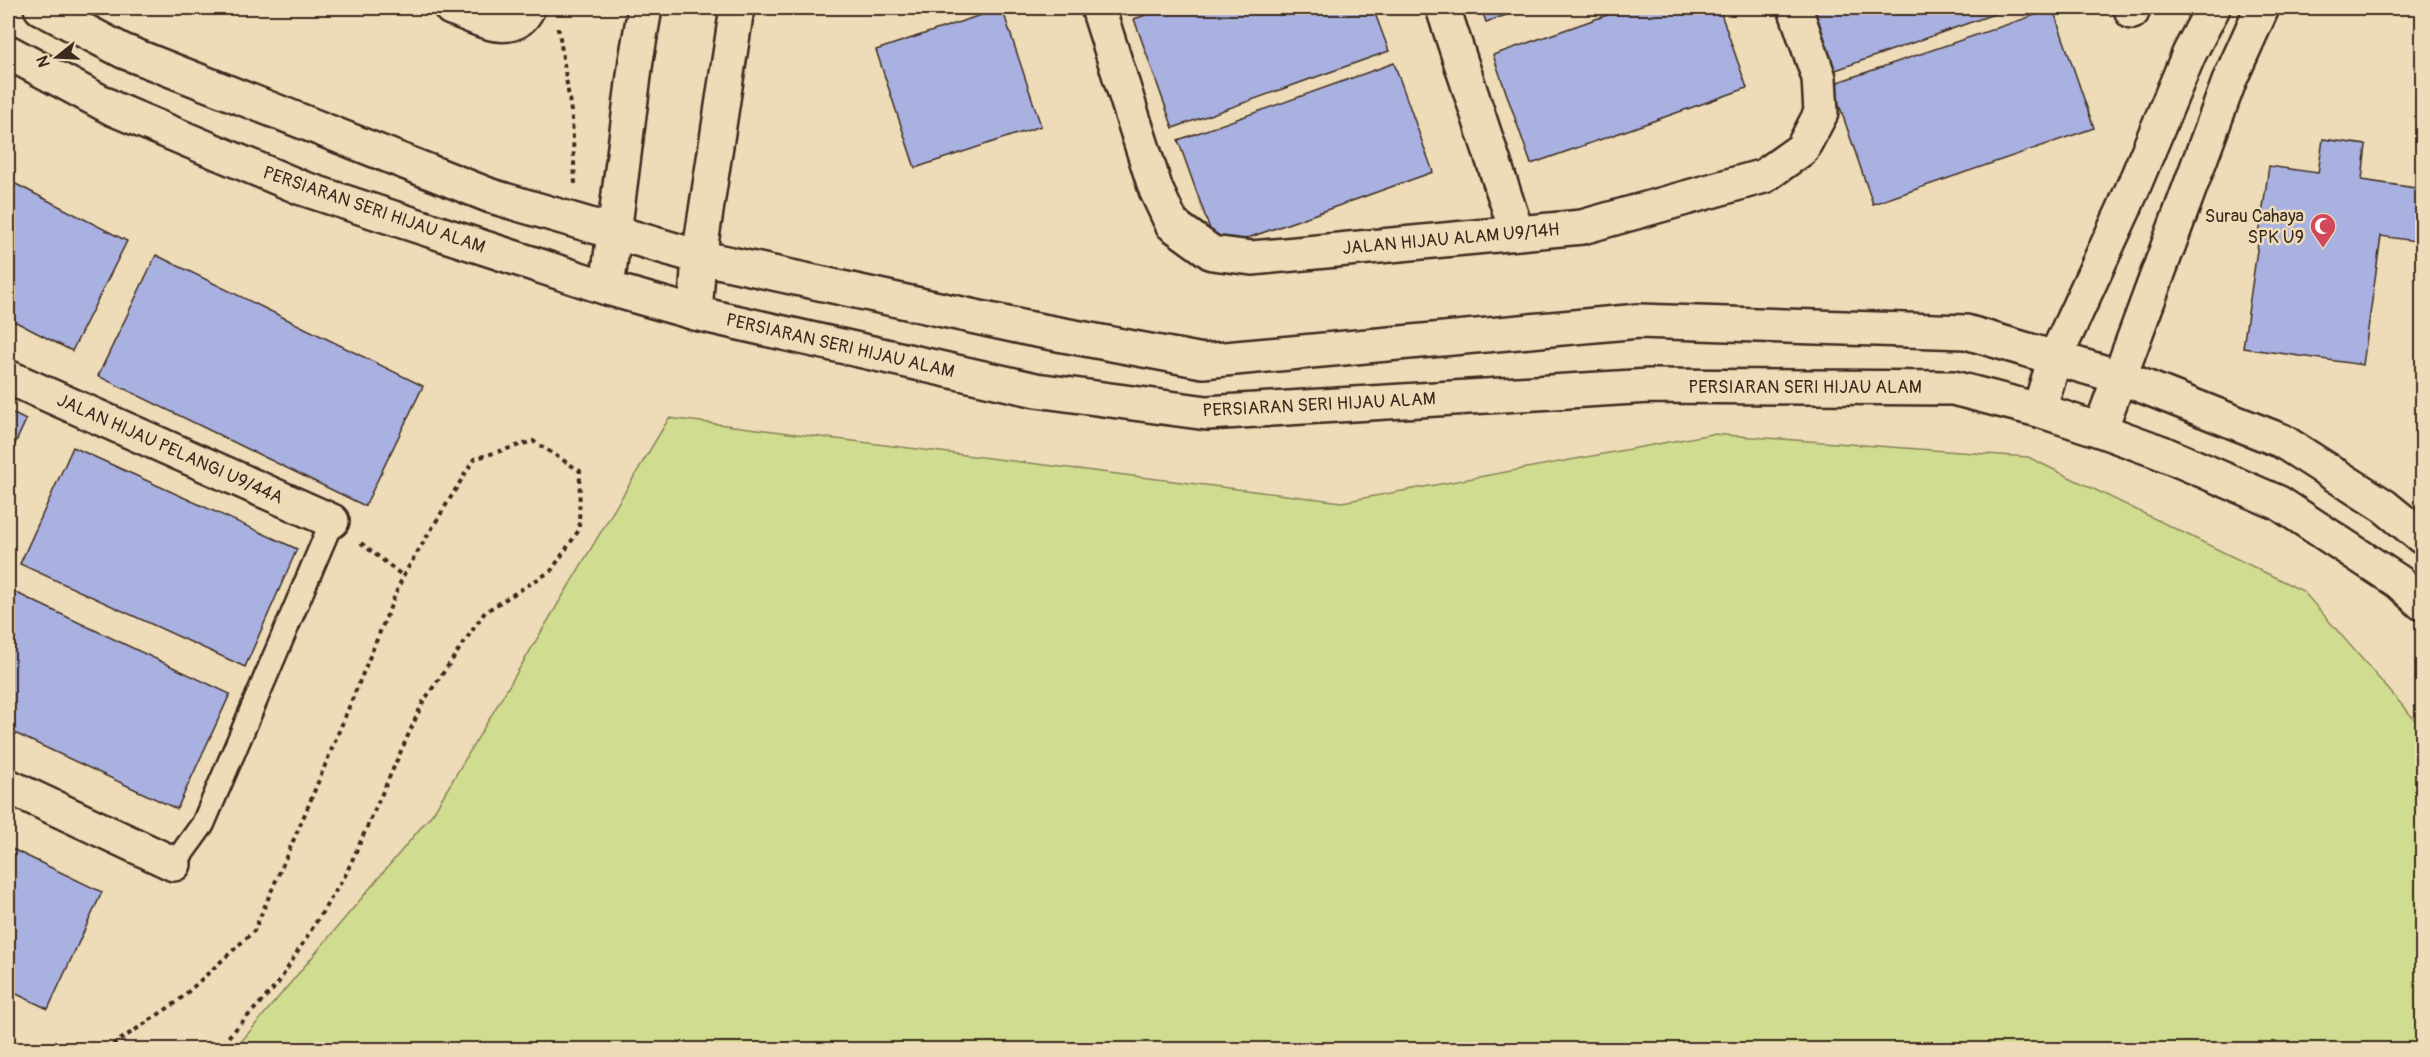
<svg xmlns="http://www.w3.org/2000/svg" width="2430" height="1057" font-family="Pangolin,sans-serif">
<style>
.green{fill:#d0dc8f;stroke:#868356;stroke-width:1.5}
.building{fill:#a9b1e1;stroke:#3b2a1e;stroke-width:1.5}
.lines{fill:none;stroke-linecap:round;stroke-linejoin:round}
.lane-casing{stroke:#3b2a1e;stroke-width:27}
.street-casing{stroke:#3b2a1e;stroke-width:38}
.secondary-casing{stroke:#3b2a1e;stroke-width:38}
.path{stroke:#3b2a1e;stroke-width:4;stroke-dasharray:4.5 4.5;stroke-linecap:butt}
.lane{stroke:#eedcb9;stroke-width:22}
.street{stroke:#eedcb9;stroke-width:33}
.secondary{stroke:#eedcb9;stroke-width:33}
.labels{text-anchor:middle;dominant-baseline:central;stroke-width:5;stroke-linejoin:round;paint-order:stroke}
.street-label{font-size:18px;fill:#3b2a1e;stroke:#eedcb9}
.poi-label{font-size:18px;fill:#3b2a1e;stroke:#eedcb9;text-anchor:end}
</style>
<rect width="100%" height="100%" fill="#eedcb9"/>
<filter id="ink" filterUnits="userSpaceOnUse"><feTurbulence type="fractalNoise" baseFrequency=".0167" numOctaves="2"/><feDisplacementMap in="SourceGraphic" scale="12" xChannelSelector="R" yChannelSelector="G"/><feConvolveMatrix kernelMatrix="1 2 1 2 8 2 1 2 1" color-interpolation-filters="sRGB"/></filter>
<g filter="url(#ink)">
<path class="green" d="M669 418 1342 502 1712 434 2028 457 2303 591 2422 728V1049H235L433 813Z"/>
<g class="building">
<path d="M1002 8 1041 126 915 168 876 50Z"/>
<path d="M1166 8H1373L1389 51 1173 128 1134 19Z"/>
<path d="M1481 8H1527L1486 22Z"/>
<path d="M1627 8H1719L1747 88 1531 164 1493 55Z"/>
<path d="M1807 8H2011L1830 72Z"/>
<path d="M2053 9 2094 128 1873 204 1832 84Z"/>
<path d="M1394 63 1433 172 1217 249 1178 140Z"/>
<path d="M2323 139 2366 145 2362 180 2422 189V242L2381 236 2363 365 2243 348 2269 166 2318 173Z"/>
<path d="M8 180 127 241 72 351 8 318Z"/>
<path d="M156 255 423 386 365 506 98 376Z"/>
<path d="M8 411 26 420 8 459Z"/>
<path d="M73 447 297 549 245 667 20 564Z"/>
<path d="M8 589 230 694 177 809 8 730Z"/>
<path d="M8 847 102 892 48 1009 8 990Z"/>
</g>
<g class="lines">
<g class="lane-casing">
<path id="lane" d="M174 864 203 824 332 521"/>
</g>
<g class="street-casing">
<g id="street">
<path d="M451 8C477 17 512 40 528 8"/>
<path d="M1098 8 1156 190 1172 224 1212 253 1252 258 1582 227 1764 176 1802 149 1821 113 1819 78 1795 8"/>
<path d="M1443 8 1517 233"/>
<path d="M2131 8 2132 12"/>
<path d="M607 288 636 60 645 8"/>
<path d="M695 313 699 257 737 8"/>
<path d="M8 377 332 521"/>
<path d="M2039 410 2055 358 2124 209 2189 54 2213 8"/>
<path d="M2100 430 2230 79 2262 8"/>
<path d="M8 786 174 864"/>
</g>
</g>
<g class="secondary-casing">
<g id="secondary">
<path d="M41 8 123 51 491 196 699 257 1026 328 1203 361 1639 321 1966 332 2120 377 2282 441 2384 506 2422 537"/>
<path d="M8 52 114 109 302 188 607 288 695 313 1036 390 1207 413 1650 386 1953 388 2039 410 2100 430 2160 452 2279 503 2399 582 2422 603"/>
</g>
</g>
<g class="path">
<path d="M557 28 559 31 572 118 575 184"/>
<path d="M361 543 403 576"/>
<path d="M105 1050 177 1002 254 931 307 809 403 576 474 459 533 441 580 471 579 530 551 571 485 612 423 702 346 874 277 985 216 1050"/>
</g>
<use href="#lane" class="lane"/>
<use href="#street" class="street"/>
<use href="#secondary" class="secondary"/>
</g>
</g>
<defs>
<g id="mosque-pin" transform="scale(1.35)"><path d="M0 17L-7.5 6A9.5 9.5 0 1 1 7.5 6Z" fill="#d1495b" stroke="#eedcb9"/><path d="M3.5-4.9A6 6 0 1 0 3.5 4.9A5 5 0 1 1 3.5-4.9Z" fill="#fff"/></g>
</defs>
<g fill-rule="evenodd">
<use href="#mosque-pin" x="2323" y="226"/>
</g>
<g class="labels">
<g class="street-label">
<text transform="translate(374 210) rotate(19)">PERSIARAN SERI HIJAU ALAM</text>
<text transform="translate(1451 239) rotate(-5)">JALAN HIJAU ALAM U9/14H</text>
<text transform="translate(840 346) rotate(13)">PERSIARAN SERI HIJAU ALAM</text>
<text x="1805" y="387">PERSIARAN SERI HIJAU ALAM</text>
<text transform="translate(1319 405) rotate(-3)">PERSIARAN SERI HIJAU ALAM</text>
<text transform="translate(170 449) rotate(24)">JALAN HIJAU PELANGI U9/44A</text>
</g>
<g class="poi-label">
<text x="2304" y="216">Surau Cahaya<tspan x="2304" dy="21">SPK U9</tspan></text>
</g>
</g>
<rect width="2430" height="1057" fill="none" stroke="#eedcb9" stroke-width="30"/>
<rect x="15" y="15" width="2400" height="1027" fill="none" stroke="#3b2a1e" stroke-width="2" filter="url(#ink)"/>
<g transform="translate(57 57) rotate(252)" stroke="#eedcb9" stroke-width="4.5" paint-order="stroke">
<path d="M0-4.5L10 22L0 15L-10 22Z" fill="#3b2a1e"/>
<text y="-9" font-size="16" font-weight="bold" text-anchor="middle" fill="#3b2a1e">N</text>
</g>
</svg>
